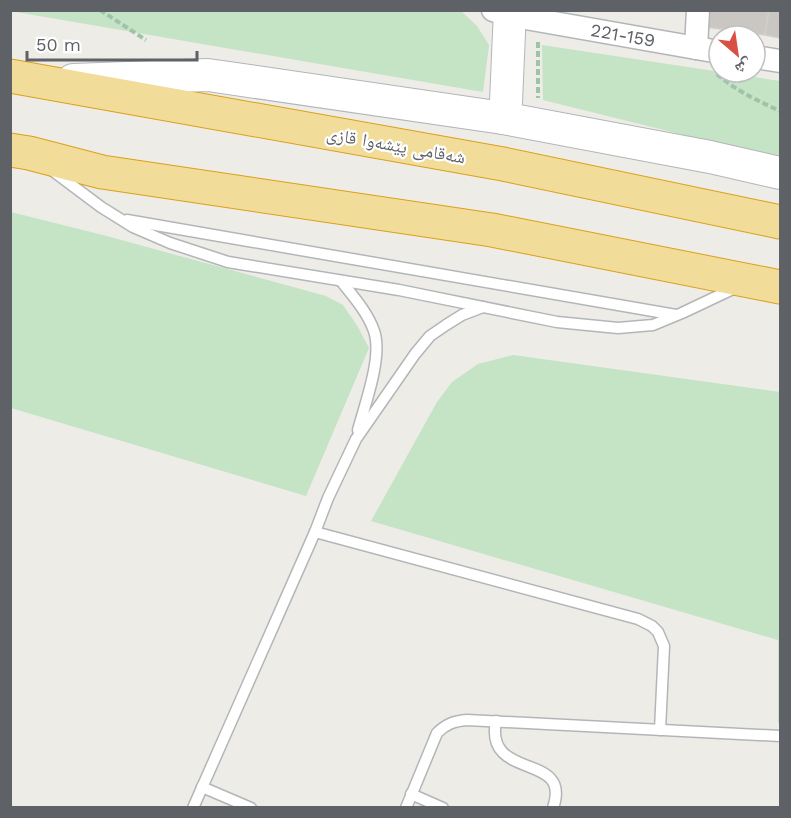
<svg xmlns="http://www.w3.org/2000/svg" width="791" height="818" font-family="'Work Sans','Noto Naskh Arabic',sans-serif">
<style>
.green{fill:#c5e3c5}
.building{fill:#cac7c2;stroke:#d2cec5;stroke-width:1.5}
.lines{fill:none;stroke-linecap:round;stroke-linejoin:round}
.lane-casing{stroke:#b3b6b9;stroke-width:13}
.street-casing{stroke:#b3b6b9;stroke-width:25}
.secondary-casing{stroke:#b2b5b9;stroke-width:34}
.highway-casing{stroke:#dca018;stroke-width:35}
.path{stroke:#9fc3aa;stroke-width:4;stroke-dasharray:6 3;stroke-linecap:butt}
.lane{stroke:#fff;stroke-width:10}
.street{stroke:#fff;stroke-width:22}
.secondary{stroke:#fff;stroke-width:32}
.highway{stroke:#f2dc99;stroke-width:33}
.labels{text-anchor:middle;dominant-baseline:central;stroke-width:4.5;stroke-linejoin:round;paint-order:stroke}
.street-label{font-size:18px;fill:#5e6165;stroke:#fff}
</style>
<rect width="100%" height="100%" fill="#eeece6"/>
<g class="green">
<path d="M10 11H461L477 26 489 45 483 92Z"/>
<path d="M542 45 780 81V159L543 100Z"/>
<path d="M11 212 103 235 326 296 343 305 358 327 369 348 306 496 11 408Z"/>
<path d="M513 355 780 392V723H778V640L371 521 437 402 452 382 478 364Z"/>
</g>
<g class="building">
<path d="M708 10H769L765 35 706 27Z"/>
<path d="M769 10H780V38L765 35Z"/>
</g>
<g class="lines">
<g class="lane-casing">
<g id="lane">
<path d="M53 171 101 207 133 227 170 243 228 262 399 290 557 322 618 328 653 325 682 313 737 287"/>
<path d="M127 220 676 315"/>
<path d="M341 281C353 296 368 313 374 331 383 356 365 404 358 430"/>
<path d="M315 532 638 619 652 626 658 632 664 646 660 730"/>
<path d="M496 721C484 782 573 751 553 808"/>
<path d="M202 787 251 808"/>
<path d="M411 794 443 808"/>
<path d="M193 808 315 532 328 498 356 439 415 354 430 336 446 325 462 315 483 307"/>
<path d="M406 808 437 733C446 724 454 721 467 720L780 736"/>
</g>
</g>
<g class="street-casing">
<g id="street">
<path d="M493 10 509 15 719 52"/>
<path d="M696 48 698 10"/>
<path d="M755 57 780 61"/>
</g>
</g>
<g class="secondary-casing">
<g id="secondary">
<path d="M73 80 208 75 503 118 710 157 780 173"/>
<path d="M503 118 506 102 510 10"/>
</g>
</g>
<g class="highway-casing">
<g id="highway">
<path d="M10 76 503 164 780 222"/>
<path d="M10 150 29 153 102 172 492 230 780 287"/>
</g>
</g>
<g class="path">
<path d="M100 10 146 40"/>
<path d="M538 42V98"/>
<path d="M717 74C735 90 758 101 780 111"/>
</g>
<use href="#lane" class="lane"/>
<use href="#street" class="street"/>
<use href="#secondary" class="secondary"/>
<use href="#highway" class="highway"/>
</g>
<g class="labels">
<g class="street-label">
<text transform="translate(623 35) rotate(10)">221-159</text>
<text transform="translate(396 145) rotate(10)">شەقامی پێشەوا قازی</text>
</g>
</g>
<rect width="791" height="818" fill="none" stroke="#5e6165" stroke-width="24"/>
<g transform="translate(737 54) rotate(151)"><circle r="28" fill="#ffffff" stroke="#bfc0c1" stroke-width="1.5"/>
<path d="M0-4.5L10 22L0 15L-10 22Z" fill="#d75043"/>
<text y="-9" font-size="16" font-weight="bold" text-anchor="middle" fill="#5e6165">ش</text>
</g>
<path d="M27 51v9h170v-9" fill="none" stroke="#5e6165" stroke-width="3"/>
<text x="36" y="51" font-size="18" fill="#5e6165" stroke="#ffffff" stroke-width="4.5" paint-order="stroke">50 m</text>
</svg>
